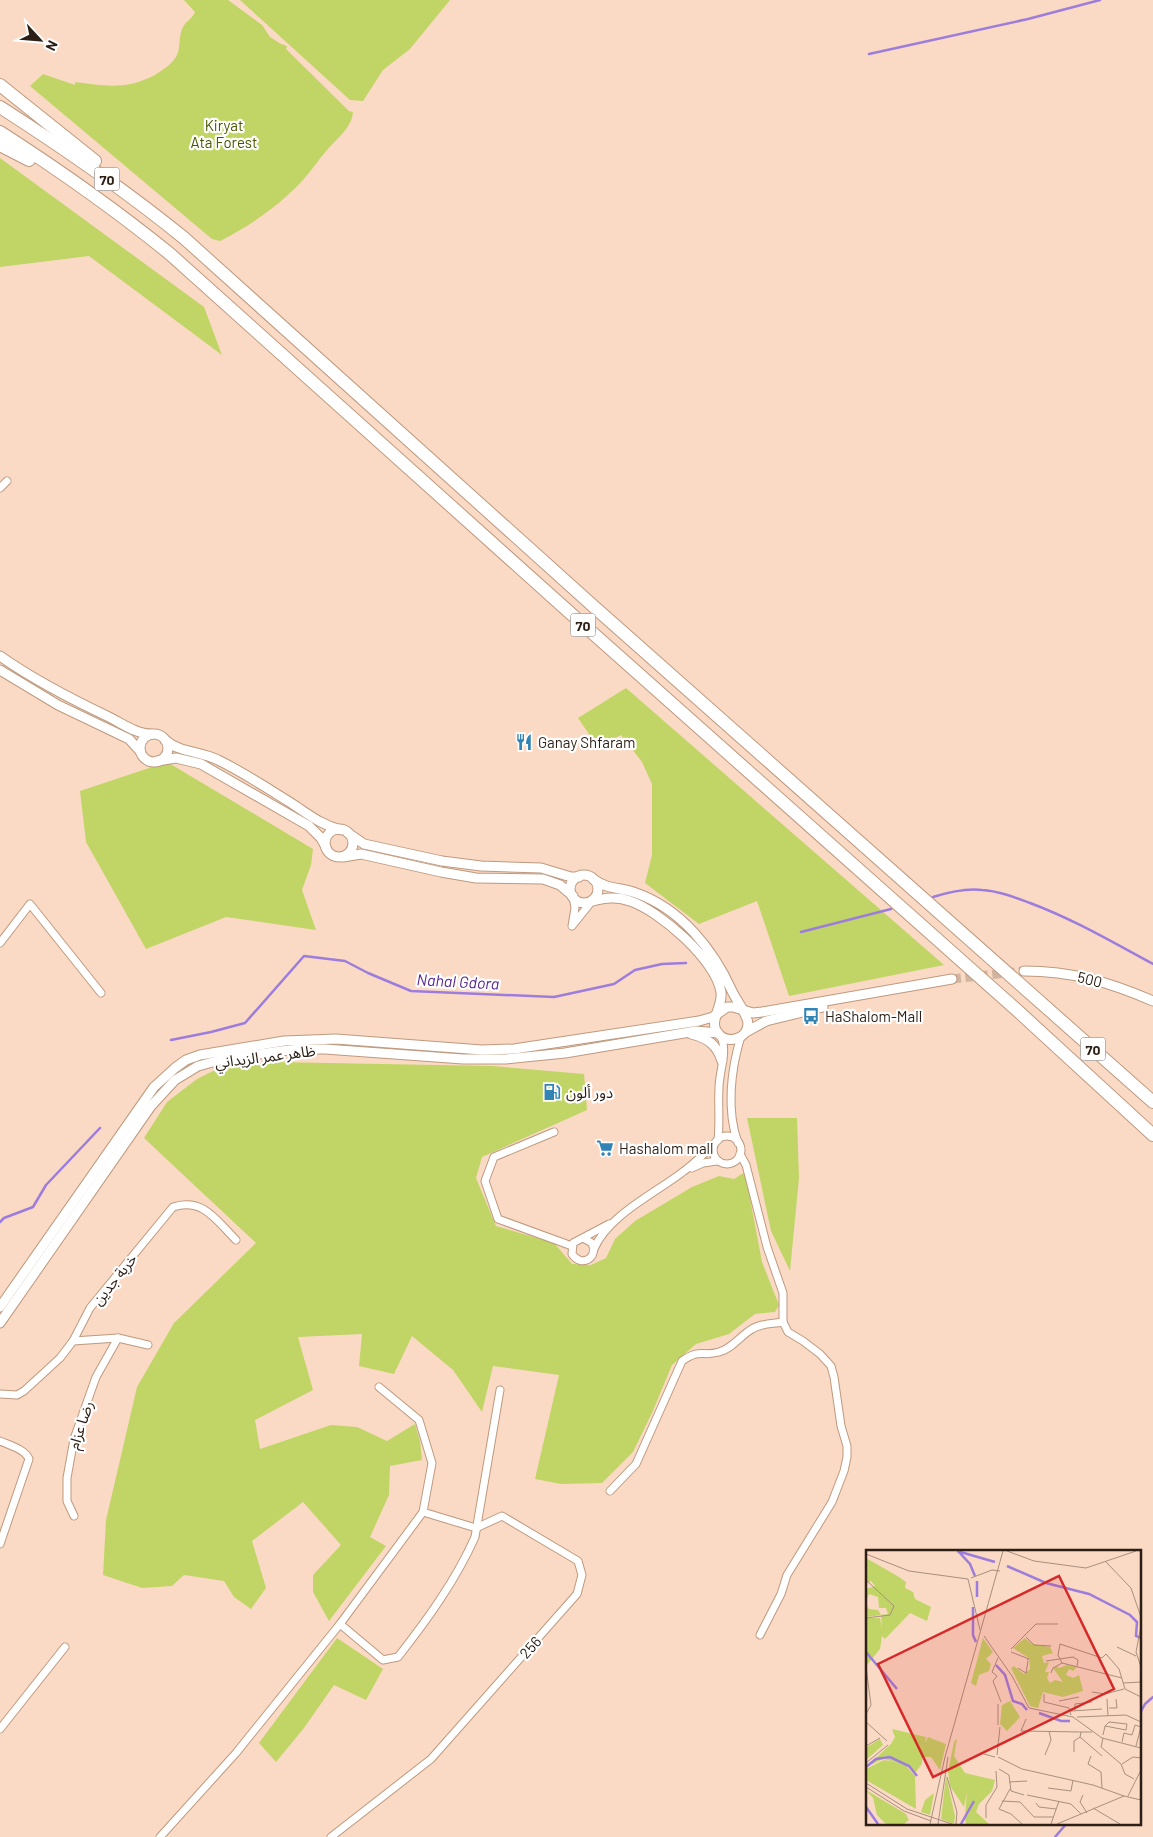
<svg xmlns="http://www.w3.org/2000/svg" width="1153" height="1837" font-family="Barlow,'Noto Sans Arabic',sans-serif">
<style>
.green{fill:#c1d566}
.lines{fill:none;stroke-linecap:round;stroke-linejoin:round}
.stream{stroke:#9d7ddc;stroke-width:2.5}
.secondary-tunnel{stroke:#d1b5a1;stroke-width:9;stroke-dasharray:9 4.5;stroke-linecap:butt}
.street-casing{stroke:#be997e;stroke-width:9}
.secondary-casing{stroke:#be997e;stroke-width:11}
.highway-casing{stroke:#be997e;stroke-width:14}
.street{stroke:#fff;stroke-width:7}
.secondary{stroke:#fff;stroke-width:9}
.highway{stroke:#fff;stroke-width:12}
.labels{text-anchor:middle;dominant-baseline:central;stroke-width:4.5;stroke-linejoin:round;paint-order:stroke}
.shield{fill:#fff;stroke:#6c625b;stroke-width:1}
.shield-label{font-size:14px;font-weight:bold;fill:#2d1f15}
.park-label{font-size:15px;fill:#4c5700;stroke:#fff}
.poi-label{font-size:15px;fill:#2d1f15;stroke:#fff;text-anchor:start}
.street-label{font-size:15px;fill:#2d1f15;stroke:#fff}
.water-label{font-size:16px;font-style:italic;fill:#562594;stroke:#fff}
.inset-river{fill:none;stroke:#9d7ddc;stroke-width:2.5}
.inset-road{fill:none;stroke:#a88f7e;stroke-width:1}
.view{fill:#d62828;fill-opacity:0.15;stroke:#d62828;stroke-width:2.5}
.inset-edge{fill:none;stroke:#2d1f15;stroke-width:2.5}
</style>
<rect width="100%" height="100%" fill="#fadac4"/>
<g class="green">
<path d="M184 0H228L262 25 270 37 281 44 287 46 286 49 349 111 353 112C352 127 337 139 327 150 319 159 312 170 303 180 279 206 251 225 220 241L212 239 30 86 43 74 75 85V82C106 86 126 90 155 75 162 70 171 65 176 57 181 49 178 36 183 27 186 21 192 19 195 12Z"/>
<path d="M240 0H450L410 49 383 70 363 101 350 100Z"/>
<path d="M0 158 204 307 222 355 89 256 0 267Z"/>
<path d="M626 688 944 965 789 996 757 901 699 924 645 883 652 855V784L642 762 621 735 598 747 578 718Z"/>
<path d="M167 762 313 849 311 865 302 890 316 930 226 917 146 949 86 842 80 791Z"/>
<path d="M273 1062 492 1066 584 1074 587 1110 482 1157 476 1178 496 1226 554 1243 572 1264 591 1265 606 1258 615 1239 635 1221 692 1187 719 1176 734 1179 745 1172 762 1262 779 1305 775 1312 755 1314 729 1334 696 1344 672 1365 652 1413 633 1452 602 1483 561 1484 535 1479 559 1375 493 1366 482 1412 453 1370 412 1336 394 1374 359 1366 362 1334 298 1337 313 1390 255 1420 260 1449 331 1425 357 1427 387 1441 415 1424 420 1441 422 1460 390 1466 389 1495 370 1537 386 1546 329 1621 313 1592V1575L341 1545 303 1502 252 1541 266 1588 251 1609 234 1597 224 1581 184 1575 172 1586 142 1588 103 1575 106 1520 137 1387 174 1323 256 1243 144 1138 167 1102 197 1079 223 1066Z"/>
<path d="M747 1118H797L799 1178 790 1271 771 1231Z"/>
<path d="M337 1638 383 1669 366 1700 334 1685 304 1728 276 1762 259 1743Z"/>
</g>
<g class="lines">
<g class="stream">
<path d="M869 54 1028 19 1100 0"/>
<path d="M933 897C949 892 965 888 982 890 999 891 1014 897 1030 903 1073 919 1112 942 1153 964"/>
<path d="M801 932 891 909"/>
<path d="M171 1040 211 1032 245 1023 304 956 345 961 368 973 411 991 554 997 614 984 635 970 662 964 686 963"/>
<path d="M0 1222 4 1218 33 1207 46 1185 100 1128"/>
<path d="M1139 1715 1145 1704 1153 1697"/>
<path d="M1055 1837 1067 1823"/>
</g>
<path class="secondary-tunnel" d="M952 979 1024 971"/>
<g class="street-casing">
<g id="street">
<path d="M0 488 7 481"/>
<path d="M573 896 575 908 572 926 592 901"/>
<path d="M0 943 30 904 101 993"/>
<path d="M554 1132 494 1157 485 1181 498 1219 572 1246"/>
<circle cx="727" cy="1150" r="14"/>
<path d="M718 1140C720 1122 718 1105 719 1088 719 1072 728 1051 721 1037"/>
<path d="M738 1143C726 1110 731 1069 741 1036"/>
<path d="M740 1154 746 1165 767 1247 783 1293V1322L788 1332 803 1341 820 1354 831 1366 834 1377 841 1426 847 1446V1457L844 1471 832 1502 787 1575 781 1594 760 1635"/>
<path d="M692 1168 703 1163 717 1161"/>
<path d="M583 1238 592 1243C599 1258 581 1268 572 1254L573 1243 609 1224"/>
<path d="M594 1249C608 1215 656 1193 684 1171 695 1163 705 1153 715 1143"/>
<path d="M73 1341 118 1338 148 1345"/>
<path d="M0 1394 17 1395 24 1391 60 1358 73 1341 90 1308 173 1207C203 1197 217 1221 236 1240"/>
<path d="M0 1441C9 1445 25 1449 29 1459L0 1544"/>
<path d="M610 1491 636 1464 682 1361C701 1348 702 1357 719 1352 732 1349 741 1335 752 1329 761 1323 772 1324 783 1322"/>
<path d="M74 1516 67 1501V1478L74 1439 96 1377 118 1338"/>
<path d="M340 1624 383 1660 398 1657C427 1620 456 1580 475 1537L500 1390"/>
<path d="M0 1729 65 1647"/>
<path d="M160 1837 236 1753 340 1624 423 1512 432 1463 419 1420 379 1387"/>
<path d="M331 1837 431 1759 577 1594 582 1575 578 1561 502 1516 476 1528 423 1512"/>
</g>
</g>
<g class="secondary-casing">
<g id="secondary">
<path d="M0 656C34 680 71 699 109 717 123 724 136 734 152 734"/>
<path d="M0 670 58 705 129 739 140 751"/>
<circle cx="154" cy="748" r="14"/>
<path d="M165 740C180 753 201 751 218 760 243 772 267 788 291 803 308 814 321 825 341 830"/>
<path d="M157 761 176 758 201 764 309 826 321 838 326 847"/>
<circle cx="339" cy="843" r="14"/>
<path d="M348 833 364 844 442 861 481 866 541 868 571 877H579"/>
<path d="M343 857 361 854 441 872 476 878 543 879 560 885 573 896"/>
<circle cx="584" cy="889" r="14"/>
<path d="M592 901C605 898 617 896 630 901 660 911 716 960 721 992 723 1006 709 1021 717 1032 726 1045 747 1040 748 1024 748 1015 736 1000 732 991 713 949 681 909 636 893 620 887 608 890 593 879"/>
<path d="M1024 971C1072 971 1109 982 1153 1001"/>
<path d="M746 1032 766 1021 823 1007"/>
<path d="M691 1034C708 1038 717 1045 722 1061"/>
<path d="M0 1307 154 1087 175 1068 186 1060 200 1055 284 1041 336 1039 482 1050 514 1049 699 1021 713 1017 727 1007H733L753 1013 762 1012 952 979"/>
<path d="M0 1323 151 1106 175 1080 198 1066 224 1059 281 1051 300 1049H325L463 1059H506L565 1053 696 1031 718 1033"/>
</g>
</g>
<g class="highway-casing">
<g id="highway">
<path d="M0 85 95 161"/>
<path d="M0 107C64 148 125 190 184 238L592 605 1153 1102"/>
<path d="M0 132C59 170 116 210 170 254L578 620 1019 1012 1153 1135"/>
<path d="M0 145 29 160"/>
</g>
</g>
<use href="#street" class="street"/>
<use href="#secondary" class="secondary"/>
<use href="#highway" class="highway"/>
</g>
<defs>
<g id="restaurant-bare" transform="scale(1.35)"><path d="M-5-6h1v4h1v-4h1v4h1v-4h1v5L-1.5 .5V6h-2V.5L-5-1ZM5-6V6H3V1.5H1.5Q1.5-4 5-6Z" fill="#3184b4" stroke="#fff" stroke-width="2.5" paint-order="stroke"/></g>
<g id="bus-bare" transform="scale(1.35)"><path d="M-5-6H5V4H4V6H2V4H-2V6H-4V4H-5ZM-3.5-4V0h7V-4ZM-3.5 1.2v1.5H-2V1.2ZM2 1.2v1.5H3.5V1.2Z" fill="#3184b4" stroke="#fff" stroke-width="2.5" paint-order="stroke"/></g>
<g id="fuel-bare" transform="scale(1.35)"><path d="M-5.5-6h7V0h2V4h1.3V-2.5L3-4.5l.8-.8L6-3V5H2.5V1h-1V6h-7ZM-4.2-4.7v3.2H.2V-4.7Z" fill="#3184b4" stroke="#fff" stroke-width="2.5" paint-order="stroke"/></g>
<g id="supermarket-bare" transform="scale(1.35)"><path d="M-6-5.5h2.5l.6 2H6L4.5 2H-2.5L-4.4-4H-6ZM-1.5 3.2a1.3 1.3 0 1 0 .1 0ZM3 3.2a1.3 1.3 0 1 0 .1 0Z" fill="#3184b4" stroke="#fff" stroke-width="2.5" paint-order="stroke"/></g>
</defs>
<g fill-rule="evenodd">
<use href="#restaurant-bare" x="524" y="742"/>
<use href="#bus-bare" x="811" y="1016"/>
<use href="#fuel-bare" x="552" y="1092"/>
<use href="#supermarket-bare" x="605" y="1148"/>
</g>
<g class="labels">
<g class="shield">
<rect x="94.5" y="167.5" width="25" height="23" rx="4"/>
<rect x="570.5" y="613.5" width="25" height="23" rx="4"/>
<rect x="1080.5" y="1037.5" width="25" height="23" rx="4"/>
</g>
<g class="shield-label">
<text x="107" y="179">70</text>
<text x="583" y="625">70</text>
<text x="1093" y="1049">70</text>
</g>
<g class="park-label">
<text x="224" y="125">Kiryat<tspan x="224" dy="17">Ata Forest</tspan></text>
</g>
<g class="poi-label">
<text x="538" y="742">Ganay Shfaram</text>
<text x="825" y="1016">HaShalom-Mall</text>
<text x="566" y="1092">دور ألون</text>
<text x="619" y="1148">Hashalom mall</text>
</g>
<g class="street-label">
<text transform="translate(1090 979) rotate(14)">500</text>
<text transform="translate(265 1056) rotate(-7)">ظاهر عمر الزيداني</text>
<text transform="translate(114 1279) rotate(-51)">خربة جدين</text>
<text transform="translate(80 1425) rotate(-72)">رضا عزام</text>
<text transform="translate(530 1647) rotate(-48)">256</text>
</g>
<g class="water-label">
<text transform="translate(458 981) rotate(3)">Nahal Gdora</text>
</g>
</g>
<g transform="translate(866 1550)">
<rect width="275" height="275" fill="#fadac4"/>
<path d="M0 8 33 27 40 32 39 38 47 42 49 49 65 57 61 71 44 63 19 89 16 86 14 99 1 115 0 68H14L16 79 15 65 1 67 0 54 3 59 12 60 15 65 22 64 20 58H13L12 47 3 44 0 51V39L9 36 5 31 0 33ZM117 88 127 102 120 109 125 114 123 121 113 125 110 136 105 133ZM159 88 166 94 184 97 187 103 176 106 178 113 183 112 179 122H183L181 128 184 133 189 130 197 132 187 118 191 116 193 118 201 115 211 117 207 121 203 119 200 125 207 128 213 125 217 141 197 147 177 142 172 158 164 156 145 118 148 116 158 124 164 119 163 108 147 98ZM144 151 154 167 141 181 134 174 136 155ZM26 179 60 187 59 193 62 187 80 194 74 220 65 207H59L57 211 56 202V214L49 223 45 219 40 216 49 226 50 259 0 230V219L18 210 35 213 17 209 0 217 25 194 29 187ZM91 188 88 206 99 223 129 230 126 241 113 254 110 262 123 274H100L99 268 105 260 99 266 101 242 98 257 84 236 82 222 88 192ZM14 189 17 195 0 210 1 197ZM80 226 89 266 88 274 75 269ZM0 240 40 264 43 270 38 274H20L11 265 7 248ZM68 243 64 265 55 262 59 250Z" fill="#c1d566"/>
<path class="inset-river" d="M91 1 129 12M92 1 104 14 109 26M141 16 180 33 223 44 264 65 271 72 270 86 275 88M111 47V31M107 57V85L110 92M0 102 31 139M130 115 139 125 147 151 156 154 161 160M173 163 195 171H204M0 217 10 209 24 207 43 216 51 226M0 257 12 274M95 274 108 251"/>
<path class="inset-road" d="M141 1 168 11 220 18 270 1M0 4 43 21 102 29M240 12 265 38 275 67M105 28 126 20 134 21M102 29 114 80M0 30 28 56 24 65 0 68M275 76 270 102 275 117M118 86 146 126 163 158 207 167 236 188 275 198M160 87 168 95 185 96M251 97 270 106M145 99 170 74H192M145 102 163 109 161 110M132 108 126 122 131 126 127 131 135 152M180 111 207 107 212 110 211 116M196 113 192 105 194 94 236 108 240 104 253 119 259 139 275 147M0 117 5 155 0 164M152 118 160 123 162 111M185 123 187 118 196 113 256 128M257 133 275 132M226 142 239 144 258 139M178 144V152L203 158 205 165M241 149 242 166M193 151 213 147M243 158H251L250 149M205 161 236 159M209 161V154L226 152M211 167 260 165 275 172M160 169 155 181 215 182M0 172 21 191M132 175V154M226 182H215L214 187 236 206M237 185 239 176 243 172 261 174 260 180 239 176M237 188 235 197 255 214 259 224 268 229M256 192 258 183 266 185 269 175 275 177 270 196M0 196 14 188M208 202V191L214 187M114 203 129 207M131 205 134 177M179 205 185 190 183 181M225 206 222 214 235 222 236 238M132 207 156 219 227 235 258 246M0 213 22 195M256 214 267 207 275 208M133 219 143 225 145 241 158 245M81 227 91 262 90 274M143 232 161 231M0 233 41 259 86 274M0 237 38 261 65 271M182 238 205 241 207 230M144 239 133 259 145 264 156 274M161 245 205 254 215 264M217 245 214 252 221 263M262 246 275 220M136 251 154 252 168 267H187M170 253 173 257 190 259M227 258 254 274M120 268V255L131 237 130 221M64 274 79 207 137 1M72 274 82 207M185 274 193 251M191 274 258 246 275 250"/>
<path class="view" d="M193 26 248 139 67 227 12 114Z"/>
<rect width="275" height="275" class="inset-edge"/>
</g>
<g transform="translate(40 40) rotate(116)" stroke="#ffffff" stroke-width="4" paint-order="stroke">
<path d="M0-4L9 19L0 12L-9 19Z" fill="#2d1f15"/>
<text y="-8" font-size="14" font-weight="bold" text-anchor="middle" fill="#2d1f15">N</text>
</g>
</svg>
